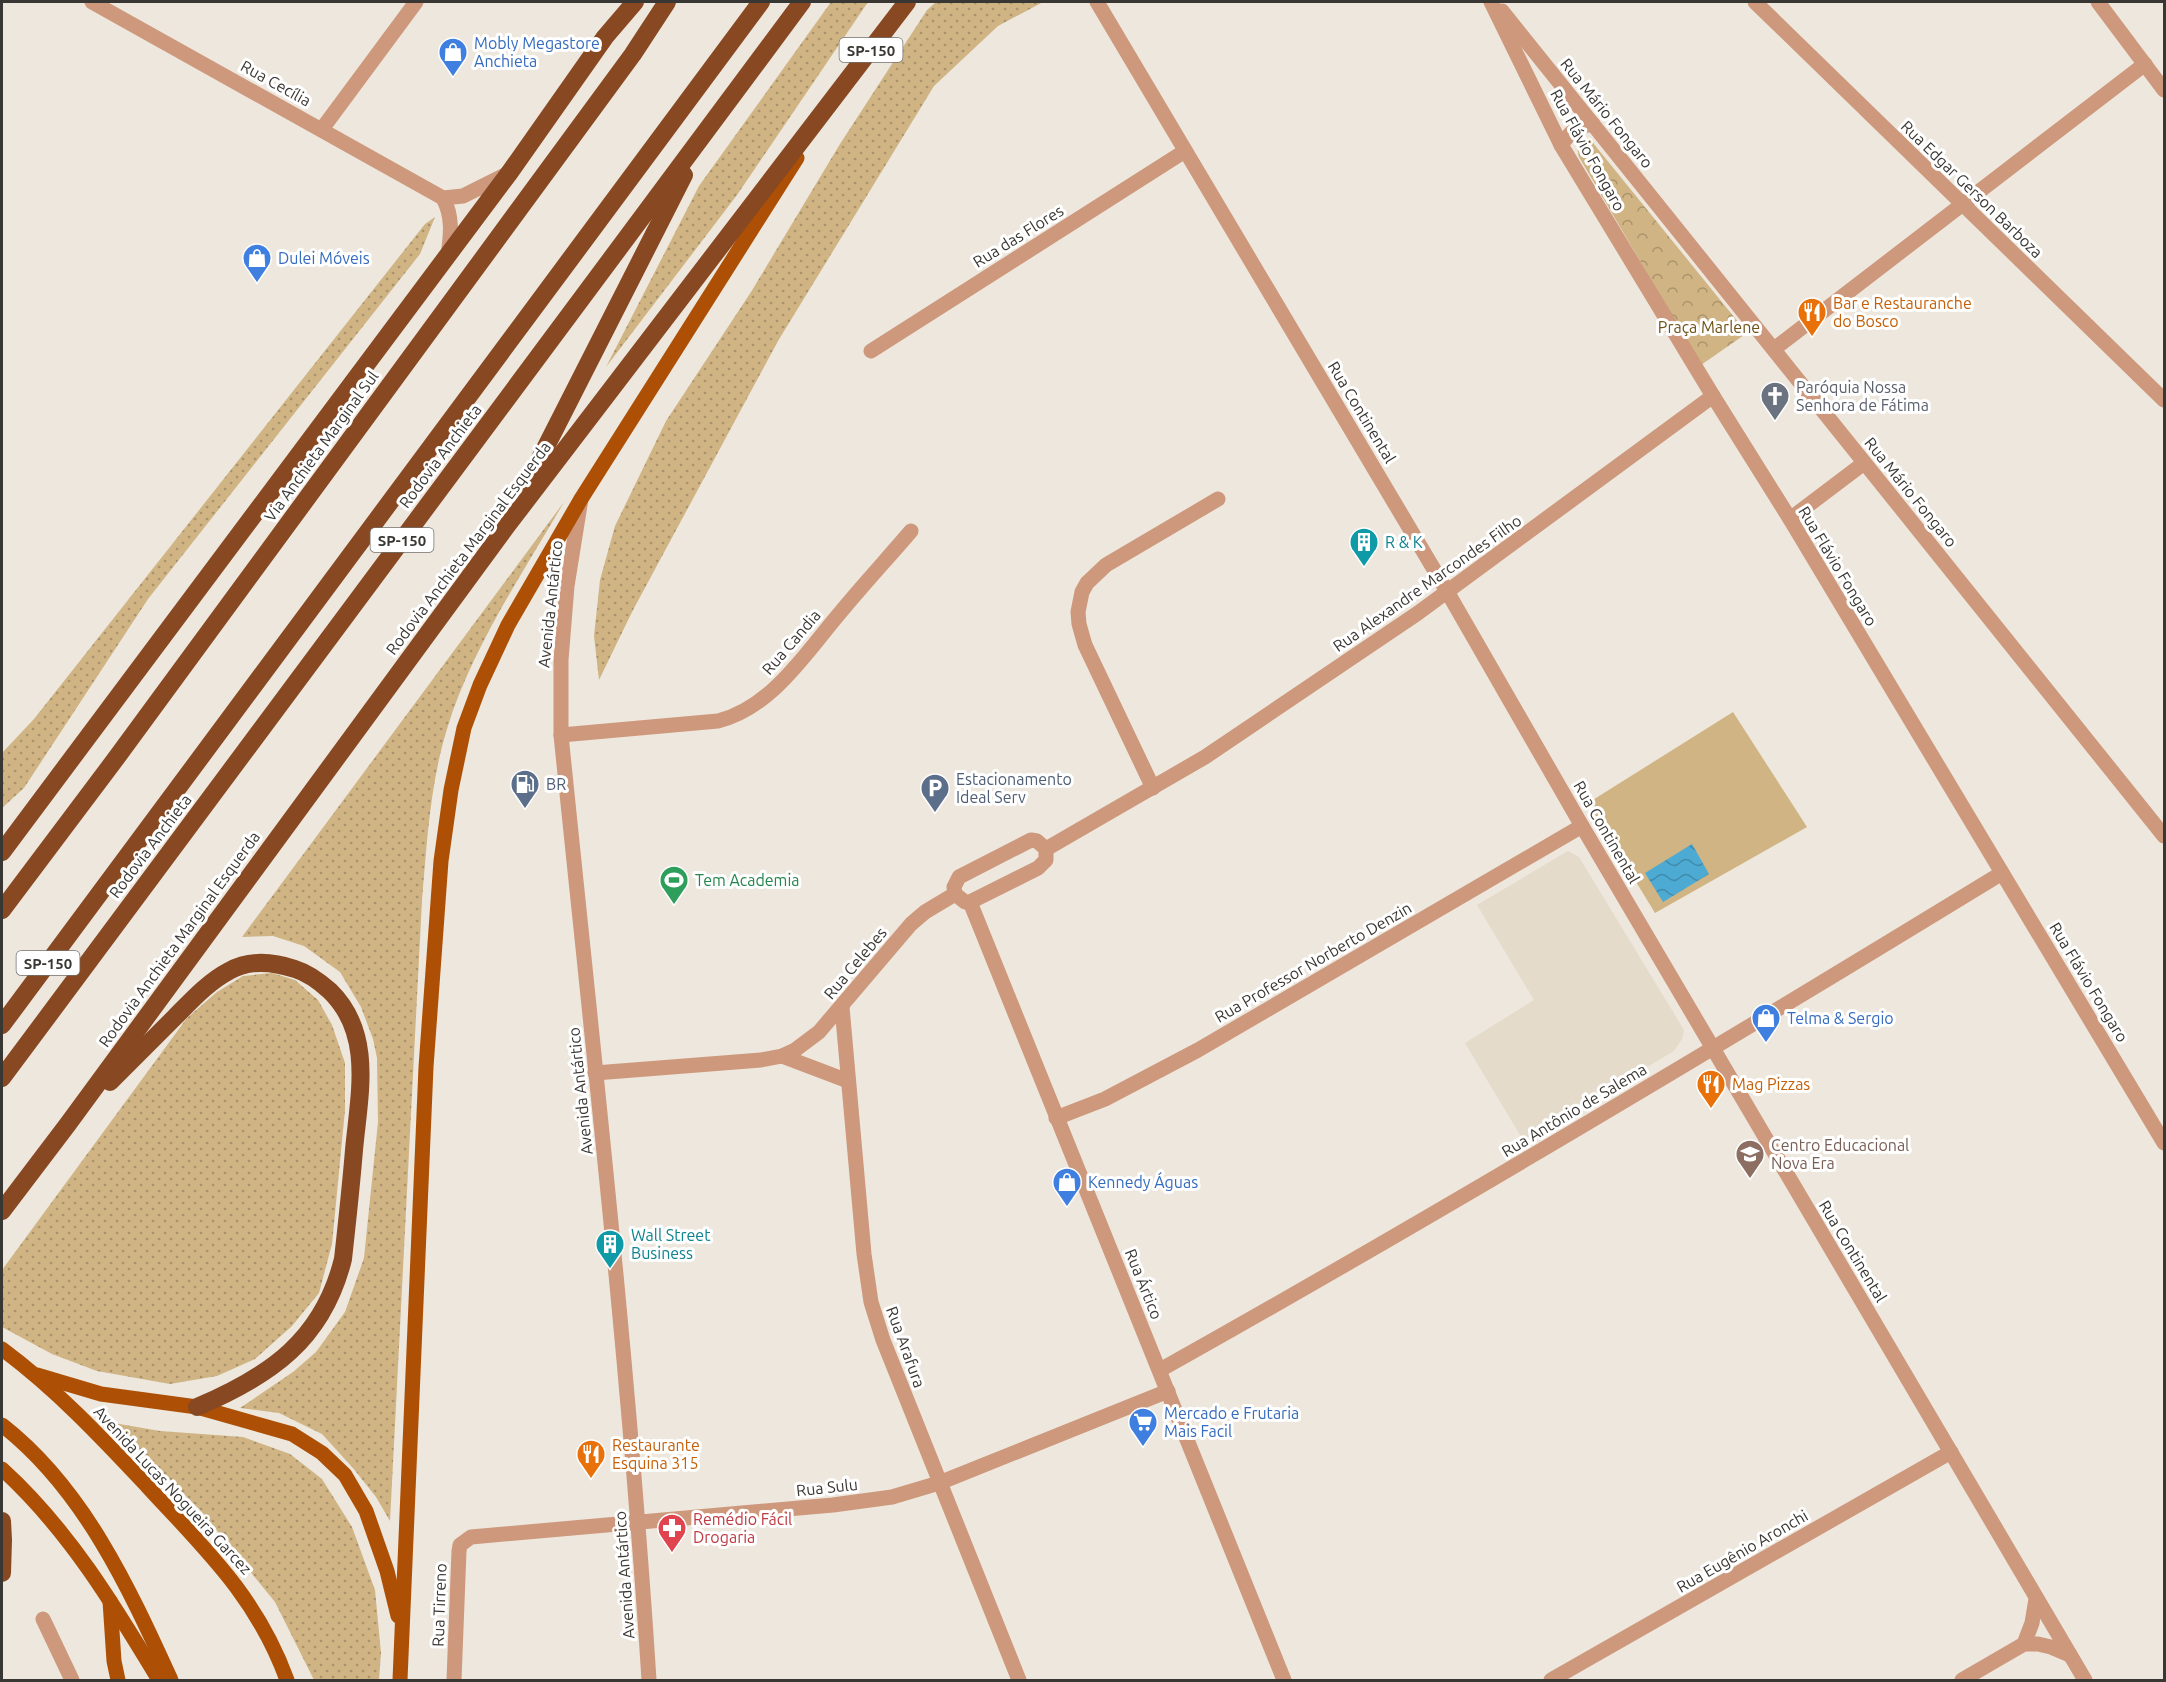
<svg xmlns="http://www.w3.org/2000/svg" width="2166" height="1682" font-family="Ubuntu,sans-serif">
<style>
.built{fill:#e4dbca}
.grass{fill:url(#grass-dots)}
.park{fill:url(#park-crowns)}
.pitch{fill:#d0b483}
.water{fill:url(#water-waves)}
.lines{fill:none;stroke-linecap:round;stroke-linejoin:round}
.minor{stroke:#cd987c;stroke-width:15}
.major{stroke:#ad5005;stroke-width:15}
.highway{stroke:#874822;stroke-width:18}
.labels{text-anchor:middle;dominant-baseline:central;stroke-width:6;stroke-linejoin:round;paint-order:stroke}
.shield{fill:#fff;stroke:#747370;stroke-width:1.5}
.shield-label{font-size:15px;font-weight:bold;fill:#393733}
.shop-label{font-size:16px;fill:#366cbe;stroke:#fff;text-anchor:start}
.street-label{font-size:16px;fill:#393733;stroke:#fff}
.food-label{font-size:16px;fill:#c56008;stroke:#fff;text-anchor:start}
.park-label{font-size:16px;fill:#6e5218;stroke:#fff}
.worship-label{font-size:16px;fill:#5b616d;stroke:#fff;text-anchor:start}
.culture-label{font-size:16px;fill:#0d838f;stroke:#fff;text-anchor:start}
.service-label{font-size:16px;fill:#4e5e75;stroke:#fff;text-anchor:start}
.leisure-label{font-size:16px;fill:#27864d;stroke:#fff;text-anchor:start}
.education-label{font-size:16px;fill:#785e54;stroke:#fff;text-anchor:start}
.health-label{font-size:16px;fill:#be3a42;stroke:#fff;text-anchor:start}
</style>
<defs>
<pattern id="grass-dots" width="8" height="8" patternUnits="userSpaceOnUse" patternTransform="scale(1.5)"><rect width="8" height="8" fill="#d0b483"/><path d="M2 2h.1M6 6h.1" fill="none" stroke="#aa936c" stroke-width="1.8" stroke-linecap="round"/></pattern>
<pattern id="park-crowns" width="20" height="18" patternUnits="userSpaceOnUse" patternTransform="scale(1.5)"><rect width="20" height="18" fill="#d0b483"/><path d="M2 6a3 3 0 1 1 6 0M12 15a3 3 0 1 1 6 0" fill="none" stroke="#aa936c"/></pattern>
<pattern id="water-waves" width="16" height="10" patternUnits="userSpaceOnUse" patternTransform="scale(1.5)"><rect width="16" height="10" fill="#4caad3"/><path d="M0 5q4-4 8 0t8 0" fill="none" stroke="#408bac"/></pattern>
</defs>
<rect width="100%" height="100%" fill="#ede7dd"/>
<path class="built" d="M1568 851 1579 857 1684 1030 1682 1039 1674 1051 1523 1140 1465 1043 1534 1000 1477 905Z"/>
<g class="grass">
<path d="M831 2H868L737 195 606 367 699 186Z"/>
<path d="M936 2H1043L998 26 934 86 778 341 633 610 599 680 594 636 600 580 615 526 666 421 751 292 840 144 927 10Z"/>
<path d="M435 217 420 254 148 599 24 788 2 808V753L34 719 425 224Z"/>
<path d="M564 502C522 575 472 647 447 729 430 784 427 842 422 900L390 1521 376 1497 353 1468 322 1434 279 1413 240 1408 293 1372 316 1352 345 1312 364 1258 378 1122 377 1058 373 1039 361 1007 340 972 304 946 273 936 242 937Z"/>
<path d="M272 973 295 980 318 1000 332 1025 345 1063V1110L332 1244 319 1293 292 1326 255 1359 217 1376 170 1384 97 1371 52 1354 2 1327V1270L187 1018 217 992 243 976Z"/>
<path d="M108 1422 160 1431 243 1437 290 1454 322 1479 352 1527 375 1590 381 1653 379 1680H314L275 1602 201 1511 143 1453Z"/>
</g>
<path class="park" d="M1589 138 1747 333 1701 365 1579 157 1577 147 1578 139Z"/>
<path class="pitch" d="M1733 712 1807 827 1655 913 1588 803Z"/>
<path class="water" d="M1692 844 1709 874 1663 902 1645 873Z"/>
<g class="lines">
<g class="minor">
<path d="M92 2 443 198C453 216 451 235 448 255"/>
<path d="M1097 2 1448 593 1582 826 2085 1680"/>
<path d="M1491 2 1561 145 1713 396 1790 519 2164 1143"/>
<path d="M1755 2 2164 400"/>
<path d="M2098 2 2164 90"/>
<path d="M1502 11 2164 836"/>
<path d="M322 129 416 2"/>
<path d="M1561 145C1571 131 1577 126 1593 124"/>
<path d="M443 198 463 196 509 173"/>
<path d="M1774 349 2145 64"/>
<path d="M871 351 1185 151"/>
<path d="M581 499 567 586 561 660V735C593 1050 629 1365 649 1680"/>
<path d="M1790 519 1864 463"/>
<path d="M561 735 718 721C771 708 805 654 839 614 862 586 887 559 911 531"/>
<path d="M1153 788 1085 645 1079 624 1078 612 1082 592 1087 583 1106 565 1218 499"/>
<path d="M1031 840 1037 841 1046 849V860L1038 868 970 902H965L955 894 954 887 959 877Z"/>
<path d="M1046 849 1205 757 1418 613 1713 396"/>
<path d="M970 902 1284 1680"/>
<path d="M842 1007 864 1254 871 1302 883 1340 1019 1680"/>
<path d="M782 1056 848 1081"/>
<path d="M595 1073 761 1060 782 1056 795 1050 819 1032 911 924 925 912 955 894"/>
<path d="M1056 1118 1105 1099 1198 1050 1582 826"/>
<path d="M1160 1370C1444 1211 1724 1043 2002 873"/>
<path d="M43 1619 72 1680"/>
<path d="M2024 1644 2032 1623 2036 1599"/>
<path d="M454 1680 459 1551 460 1545 471 1537 833 1505 892 1497 939 1483 1168 1391"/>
<path d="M1551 1680 1951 1452"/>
<path d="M1962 1680 2024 1644H2038L2051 1647 2070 1655"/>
</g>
<g class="major">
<path d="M2 1349C56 1389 101 1437 147 1486 205 1549 257 1597 287 1680"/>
<path d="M37 1375 101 1394 197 1407 292 1434 322 1453 345 1475 366 1511 387 1571 398 1616"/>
<path d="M2 1425C84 1489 129 1588 171 1680"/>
<path d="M2 1469C68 1529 114 1605 159 1680"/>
<path d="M110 1601 114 1661 118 1680"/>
<path d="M400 1680 426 1067 441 861 451 790 464 728 480 685 508 625 581 499 797 158"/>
</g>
<g class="highway">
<path d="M524 490 684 175"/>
<path d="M2 852 510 172 605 37 635 2"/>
<path d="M2 910 117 757 633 54 667 2"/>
<path d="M2 1025 761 2"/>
<path d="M2 1078 802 2"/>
<path d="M110 1082C131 1061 153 1039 174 1018 191 1001 208 982 229 971 250 959 274 962 295 969 308 973 320 982 330 991 374 1034 359 1095 354 1150 351 1187 347 1223 343 1259 323 1340 270 1376 197 1407"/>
<path d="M2 1211 68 1124 506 527 907 2"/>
<path d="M2 1521 3 1540 2 1573"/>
</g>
</g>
<defs>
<g id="shop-pin" transform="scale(1.5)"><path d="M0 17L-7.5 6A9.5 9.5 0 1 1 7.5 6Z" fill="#3f7fe0" stroke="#fff"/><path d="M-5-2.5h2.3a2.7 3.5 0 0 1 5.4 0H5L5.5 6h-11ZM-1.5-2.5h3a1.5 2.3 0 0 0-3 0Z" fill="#fff"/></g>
<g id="restaurant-pin" transform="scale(1.5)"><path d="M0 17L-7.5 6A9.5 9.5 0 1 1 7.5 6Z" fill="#e8710a" stroke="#fff"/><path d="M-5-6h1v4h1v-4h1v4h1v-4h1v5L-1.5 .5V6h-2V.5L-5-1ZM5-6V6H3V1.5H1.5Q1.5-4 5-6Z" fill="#fff"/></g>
<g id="church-pin" transform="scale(1.5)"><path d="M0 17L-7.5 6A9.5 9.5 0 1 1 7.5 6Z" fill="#6b7280" stroke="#fff"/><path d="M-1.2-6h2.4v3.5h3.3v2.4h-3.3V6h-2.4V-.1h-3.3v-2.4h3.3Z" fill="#fff"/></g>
<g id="building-pin" transform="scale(1.5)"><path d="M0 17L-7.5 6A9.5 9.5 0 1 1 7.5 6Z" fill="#0f9aa8" stroke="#fff"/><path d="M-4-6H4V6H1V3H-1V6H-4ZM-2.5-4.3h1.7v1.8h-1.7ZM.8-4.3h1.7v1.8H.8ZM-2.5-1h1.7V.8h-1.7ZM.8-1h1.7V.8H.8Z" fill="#fff"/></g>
<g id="fuel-pin" transform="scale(1.5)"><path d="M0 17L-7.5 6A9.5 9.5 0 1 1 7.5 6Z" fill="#5c6f8a" stroke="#fff"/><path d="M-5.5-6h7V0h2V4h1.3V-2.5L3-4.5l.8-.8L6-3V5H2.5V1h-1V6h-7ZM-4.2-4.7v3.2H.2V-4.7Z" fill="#fff"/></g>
<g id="parking-pin" transform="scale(1.5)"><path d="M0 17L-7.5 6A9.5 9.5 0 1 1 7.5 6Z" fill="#5c6f8a" stroke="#fff"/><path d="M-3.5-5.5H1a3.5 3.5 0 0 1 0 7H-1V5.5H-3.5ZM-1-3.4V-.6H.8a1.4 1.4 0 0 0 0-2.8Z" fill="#fff"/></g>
<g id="stadium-pin" transform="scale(1.5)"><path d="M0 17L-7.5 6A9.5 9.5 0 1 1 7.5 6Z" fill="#2e9e5b" stroke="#fff"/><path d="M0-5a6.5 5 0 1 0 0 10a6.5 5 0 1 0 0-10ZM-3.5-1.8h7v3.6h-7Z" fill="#fff"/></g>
<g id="school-pin" transform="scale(1.5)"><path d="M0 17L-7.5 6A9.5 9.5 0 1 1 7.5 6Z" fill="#8d6e63" stroke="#fff"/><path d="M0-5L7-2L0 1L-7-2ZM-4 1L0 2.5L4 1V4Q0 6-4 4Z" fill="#fff"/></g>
<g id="supermarket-pin" transform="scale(1.5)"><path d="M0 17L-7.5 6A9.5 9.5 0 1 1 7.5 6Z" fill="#3f7fe0" stroke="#fff"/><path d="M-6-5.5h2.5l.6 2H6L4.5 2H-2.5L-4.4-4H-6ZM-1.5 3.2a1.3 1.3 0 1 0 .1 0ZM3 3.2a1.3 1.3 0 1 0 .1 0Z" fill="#fff"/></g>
<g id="pharmacy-pin" transform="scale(1.5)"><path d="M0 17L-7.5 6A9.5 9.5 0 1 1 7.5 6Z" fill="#e0444e" stroke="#fff"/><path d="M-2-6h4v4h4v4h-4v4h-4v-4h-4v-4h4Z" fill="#fff"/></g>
</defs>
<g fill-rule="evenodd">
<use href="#shop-pin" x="453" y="52"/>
<use href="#shop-pin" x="257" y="258"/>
<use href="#restaurant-pin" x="1812" y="312"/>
<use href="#church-pin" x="1775" y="396"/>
<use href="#building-pin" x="1364" y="542"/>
<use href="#fuel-pin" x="525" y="784"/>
<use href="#parking-pin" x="935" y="788"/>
<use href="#stadium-pin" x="674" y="880"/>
<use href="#shop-pin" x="1766" y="1018"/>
<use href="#restaurant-pin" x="1711" y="1084"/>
<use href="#school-pin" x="1750" y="1154"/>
<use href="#shop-pin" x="1067" y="1182"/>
<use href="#building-pin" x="610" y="1244"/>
<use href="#supermarket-pin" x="1143" y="1422"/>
<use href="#restaurant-pin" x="591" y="1454"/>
<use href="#pharmacy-pin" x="672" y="1528"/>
</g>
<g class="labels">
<g class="shield">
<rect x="839.5" y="38" width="63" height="24" rx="4.5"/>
<rect x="370.5" y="528" width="63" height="24" rx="4.5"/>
<rect x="16.5" y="951" width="63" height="24" rx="4.5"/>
</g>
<g class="shield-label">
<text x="871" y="50">SP-150</text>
<text x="402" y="540">SP-150</text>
<text x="48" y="963">SP-150</text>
</g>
<g class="shop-label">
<text x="474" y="43">Mobly Megastore<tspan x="474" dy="18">Anchieta</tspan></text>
<text x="278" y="258">Dulei Móveis</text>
<text x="1787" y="1018">Telma &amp; Sergio</text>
<text x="1088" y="1182">Kennedy Águas</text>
<text x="1164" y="1413">Mercado e Frutaria<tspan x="1164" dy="18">Mais Facil</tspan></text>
</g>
<g class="street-label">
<text transform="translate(276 83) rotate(29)">Rua Cecília</text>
<text transform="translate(1607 113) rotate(51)">Rua Mário Fongaro</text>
<text transform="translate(1588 150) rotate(61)">Rua Flávio Fongaro</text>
<text transform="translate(1972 189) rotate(44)">Rua Edgar Gerson Barboza</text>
<text transform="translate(1018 236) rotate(-32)">Rua das Flores</text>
<text transform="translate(1362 412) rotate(59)">Rua Continental</text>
<text transform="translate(321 446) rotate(-54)">Via Anchieta Marginal Sul</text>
<text transform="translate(440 456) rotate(-53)">Rodovia Anchieta</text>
<text transform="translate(1911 492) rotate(51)">Rua Mário Fongaro</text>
<text transform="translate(468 548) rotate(-53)">Rodovia Anchieta Marginal Esquerda</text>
<text transform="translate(1838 566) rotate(59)">Rua Flávio Fongaro</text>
<text transform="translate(1427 583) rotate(-35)">Rua Alexandre Marcondes Filho</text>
<text transform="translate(550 604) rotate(-84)">Avenida Antártico</text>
<text transform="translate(791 642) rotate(-49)">Rua Candia</text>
<text transform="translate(1607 832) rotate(60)">Rua Continental</text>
<text transform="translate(150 846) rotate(-53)">Rodovia Anchieta</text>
<text transform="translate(179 939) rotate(-54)">Rodovia Anchieta Marginal Esquerda</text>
<text transform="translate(1313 962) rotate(-30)">Rua Professor Norberto Denzin</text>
<text transform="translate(855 963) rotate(-50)">Rua Celebes</text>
<text transform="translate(2089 982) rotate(59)">Rua Flávio Fongaro</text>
<text transform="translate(580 1091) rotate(-96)">Avenida Antártico</text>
<text transform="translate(1574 1110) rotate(-31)">Rua Antônio de Salema</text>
<text transform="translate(1853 1251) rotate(59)">Rua Continental</text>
<text transform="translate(1144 1284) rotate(68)">Rua Ártico</text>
<text transform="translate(906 1347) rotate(70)">Rua Arafura</text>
<text transform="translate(827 1487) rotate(-6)">Rua Sulu</text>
<text transform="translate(173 1490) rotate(47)">Avenida Lucas Nogueira Garcez</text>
<text transform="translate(1742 1551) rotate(-30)">Rua Eugênio Aronchi</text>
<text transform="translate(624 1575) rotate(-94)">Avenida Antártico</text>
<text transform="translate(439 1605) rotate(-88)">Rua Tirreno</text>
</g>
<g class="food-label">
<text x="1833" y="303">Bar e Restauranche<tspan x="1833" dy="18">do Bosco</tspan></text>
<text x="1732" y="1084">Mag Pizzas</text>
<text x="612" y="1445">Restaurante<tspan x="612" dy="18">Esquina 315</tspan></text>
</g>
<g class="park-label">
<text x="1709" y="327">Praça Marlene</text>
</g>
<g class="worship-label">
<text x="1796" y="387">Paróquia Nossa<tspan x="1796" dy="18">Senhora de Fátima</tspan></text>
</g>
<g class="culture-label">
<text x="1385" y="542">R &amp; K</text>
<text x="631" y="1235">Wall Street<tspan x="631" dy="18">Business</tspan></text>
</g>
<g class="service-label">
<text x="956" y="779">Estacionamento<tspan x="956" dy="18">Ideal Serv</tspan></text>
<text x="546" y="784">BR</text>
</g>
<g class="leisure-label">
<text x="695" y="880">Tem Academia</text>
</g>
<g class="education-label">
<text x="1771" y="1145">Centro Educacional<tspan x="1771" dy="18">Nova Era</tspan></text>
</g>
<g class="health-label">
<text x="693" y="1519">Remédio Fácil<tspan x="693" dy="18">Drogaria</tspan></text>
</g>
</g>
<rect width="2166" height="1682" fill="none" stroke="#393733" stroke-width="6"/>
</svg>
